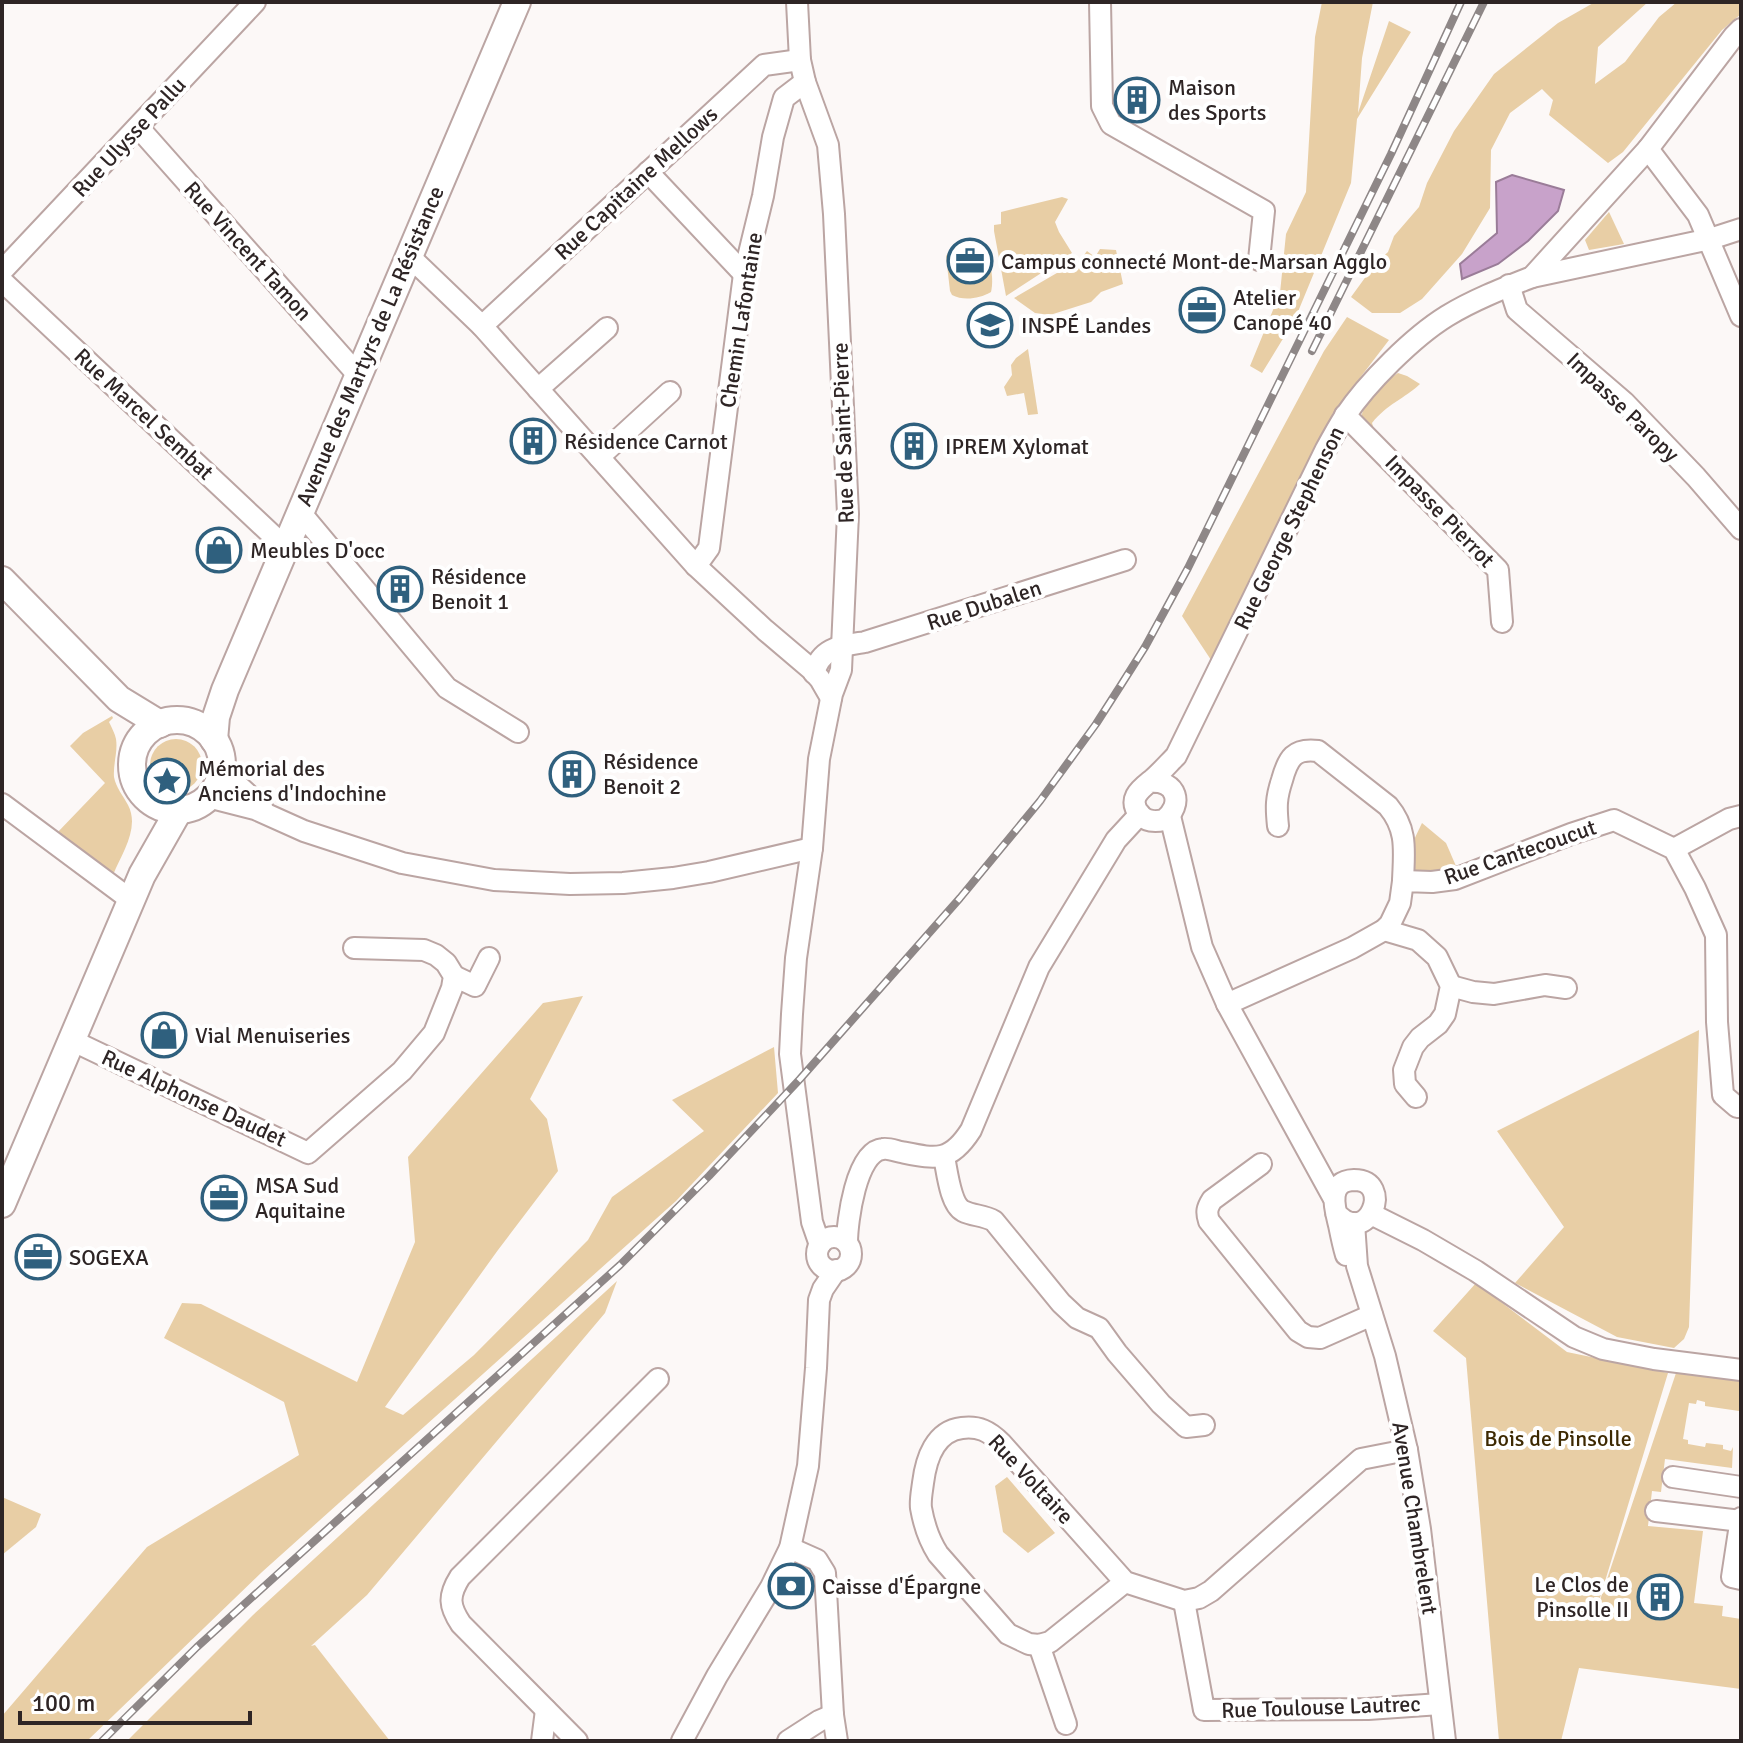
<svg xmlns="http://www.w3.org/2000/svg" width="1743" height="1743" font-family="Signika,sans-serif">
<style>
.green{fill:#e8cea5}
.water{fill:#c8a2ca;stroke:#9a7c98;stroke-width:2}
.lines{fill:none;stroke-linecap:round;stroke-linejoin:round}
.minor-casing{stroke:#bba5a3;stroke-width:24}
.major-casing{stroke:#bba5a3;stroke-width:30}
.minor{stroke:#fff;stroke-width:20}
.major{stroke:#fff;stroke-width:26}
.rail-casing{stroke:#8e8787;stroke-width:8}
.rail{stroke:#fff;stroke-width:5;stroke-dasharray:15;stroke-linecap:butt}
.labels{text-anchor:middle;dominant-baseline:central;stroke-width:8;stroke-linejoin:round;paint-order:stroke}
.poi-label{font-size:22px;fill:#2e2525;stroke:#fff;text-anchor:start}
.street-label{font-size:22px;fill:#2e2525;stroke:#fff}
.park-label{font-size:22px;fill:#3d2902;stroke:#fff}
</style>
<rect width="100%" height="100%" fill="#fcf8f7"/>
<g class="green">
<path d="M1322 2H1373L1362 58 1358 113 1389 21 1411 32 1357 119 1351 183 1295 319 1262 373 1250 366 1280 293 1286 234 1306 192 1315 37Z"/>
<path d="M1595 2H1648L1598 47 1595 84 1625 62 1659 17 1677 2H1741V14L1722 30 1623 152 1608 163 1549 115 1553 100 1542 89 1510 113 1491 150 1490 208 1462 254 1422 299 1400 313H1372L1351 297 1375 264 1388 252 1394 236 1419 207 1427 183 1454 131 1494 74 1558 23Z"/>
<path d="M1062 197 1068 199 1055 222 1059 232 1072 253 1006 296 994 231V225L1001 224V212Z"/>
<path d="M1609 212 1624 244 1589 250 1585 240Z"/>
<path d="M976 247 984 250C991 261 994 279 991 292 979 299 963 301 952 295L950 291 946 256 948 253Z"/>
<path d="M1100 249 1116 250 1123 284 1101 292 1091 302 1050 315 1035 313 1014 298 1081 259 1087 251 1095 257Z"/>
<path d="M1347 317 1389 340 1333 413 1213 663 1182 616 1324 351Z"/>
<path d="M1028 349 1038 414 1028 415 1024 393 1007 396 1004 387 1012 375 1011 365 1016 358Z"/>
<path d="M1398 373 1407 376 1420 384C1404 399 1387 404 1372 423L1375 433 1361 418C1365 399 1382 384 1398 373Z"/>
<path d="M112 716 113 718 109 722C112 728 115 734 116 739 118 752 113 764 114 777 116 788 123 795 128 805 140 828 122 853 113 875L56 834 105 783 70 746 83 733Z"/>
<circle cx="176" cy="765" r="26"/>
<path d="M1422 823 1446 843 1456 866 1432 876 1419 875 1410 867 1411 846Z"/>
<path d="M583 996 530 1099 547 1119 558 1171 498 1250 385 1407 403 1415 474 1355 588 1240 612 1197 704 1131 672 1100 774 1047 778 1093 676 1201 262 1572 87 1741H2V1716L147 1547 299 1455 284 1402 164 1338 182 1303 201 1304 357 1382 415 1242 408 1157 543 1003Z"/>
<path d="M1699 1030 1689 1327 1684 1339 1674 1348 1617 1337 1515 1283 1564 1227 1497 1131Z"/>
<path d="M617 1281 605 1313 367 1595 311 1646 315 1645 390 1741H127L253 1615Z"/>
<path d="M1476 1283 1567 1352 1668 1373 1593 1621 1677 1370 1741 1376 1739 1411 1705 1406V1402L1697 1400 1696 1404 1689 1403 1683 1439 1688 1440V1444L1705 1447 1706 1443 1723 1445V1449L1731 1451 1733 1447 1732 1468 1665 1459 1661 1492 1652 1491 1648 1526 1703 1531 1694 1603 1723 1606 1722 1616 1741 1619V1689L1579 1668 1561 1741H1499L1466 1358 1433 1331Z"/>
<path d="M1007 1477 1055 1533 1028 1553 1003 1532 995 1486Z"/>
<path d="M2 1497 41 1514 36 1527 2 1555Z"/>
</g>
<path class="water" d="M1512 175 1564 190 1558 211 1528 241 1498 264 1462 279 1460 264 1497 233 1496 182Z"/>
<g class="lines">
<g class="minor-casing">
<g id="minor">
<path d="M797 2 800 60 805 82 828 145 834 214 848 514 841 670 832 694 819 759 812 848 796 958 792 1014 790 1054 812 1222 820 1245"/>
<path d="M1100 2 1102 106 1111 124 1264 211 1259 260"/>
<path d="M138 127 358 375"/>
<path d="M1648 149 1698 215 1741 316"/>
<path d="M648 172 744 274"/>
<path d="M408 255 482 326 696 566 765 630 811 669 820 679 831 698"/>
<path d="M2 271 255 2"/>
<path d="M1532 277 1710 239 1741 229"/>
<path d="M2 281 285 547"/>
<path d="M1509 285 1517 310 1624 402 1696 477 1741 529"/>
<path d="M482 326 764 65 800 60"/>
<path d="M538 389 607 328"/>
<path d="M1345 415 1498 570 1502 622"/>
<path d="M599 457 670 392"/>
<path d="M300 512 447 688 518 732"/>
<path d="M696 566 709 548 744 274 763 196 773 137 784 98 805 82"/>
<path d="M814 673C821 647 841 646 865 642L1125 560"/>
<path d="M222 771 262 807"/>
<path d="M1150 782C1177 780 1184 805 1164 820 1155 822 1147 822 1140 815 1126 798 1142 788 1153 779 1161 772 1169 763 1176 756L1326 449C1332 438 1338 427 1345 416 1367 383 1413 337 1447 316 1473 300 1504 288 1532 277L1648 149 1734 36 1741 29"/>
<path d="M208 797 255 809 304 831 402 863 494 880 570 884 623 883 673 878 709 872 812 848"/>
<path d="M2 804 131 900"/>
<path d="M1170 816 1202 947 1227 1004 1333 1197"/>
<path d="M1278 826C1276 807 1276 798 1282 780 1288 758 1294 748 1318 751L1388 806C1408 830 1404 851 1403 881"/>
<path d="M1674 849 1729 819 1741 816"/>
<path d="M1384 930 1418 940 1437 957 1451 986 1445 1014 1438 1024 1420 1038 1413 1047 1404 1070 1405 1084 1416 1097"/>
<path d="M454 976 475 986 489 958"/>
<path d="M1451 986 1473 992 1494 994 1545 985 1566 988"/>
<path d="M1227 1004 1352 948 1384 930 1390 924 1400 903 1403 881 1432 882 1455 879 1571 834 1614 820 1674 849 1695 888 1716 935 1717 1022 1723 1095 1737 1107H1741"/>
<path d="M71 1040 308 1153 402 1071 434 1033 452 988 454 976 446 963 436 955 424 950 354 948"/>
<path d="M944 1157C947 1170 950 1204 963 1211 973 1216 984 1215 994 1221L1061 1303 1077 1318 1099 1328 1117 1353 1161 1404 1186 1427 1204 1425"/>
<path d="M1261 1164 1212 1200C1207 1208 1206 1212 1209 1221L1298 1331 1308 1337 1320 1338 1372 1315"/>
<path d="M1336 1213C1368 1249 1395 1180 1354 1180 1326 1181 1335 1209 1339 1225 1341 1235 1343 1245 1346 1255"/>
<path d="M1371 1214 1423 1240 1476 1271 1574 1337 1603 1349 1654 1359 1741 1370"/>
<path d="M1354 1223 1357 1266 1385 1356 1407 1450 1420 1529 1445 1741"/>
<circle cx="834" cy="1254" r="17"/>
<path d="M847 1243C847 1222 856 1151 883 1149 888 1148 896 1151 901 1152 936 1159 950 1163 971 1130L1039 967 1116 840 1140 814"/>
<path d="M1673 1477 1741 1487"/>
<path d="M1656 1511 1741 1521"/>
<path d="M1741 1518 1732 1577 1741 1579"/>
<path d="M790 1548 817 1560 825 1573 833 1715 837 1741"/>
<path d="M1125 1582 1050 1642 1039 1645 1029 1644 1008 1634 938 1554C929 1540 924 1525 921 1508 920 1500 922 1491 923 1483 926 1459 935 1431 962 1428 979 1426 989 1431 1001 1443L1125 1582 1184 1601 1199 1598 1211 1591 1361 1459 1407 1450"/>
<path d="M1184 1601 1204 1710 1368 1709 1440 1704"/>
<path d="M1039 1645 1066 1724"/>
<path d="M542 1741 546 1710"/>
<path d="M577 1741 461 1624C449 1606 448 1596 460 1577L658 1379"/>
<path d="M682 1741 717 1676 771 1587 790 1548 808 1466 816 1368 819 1300 823 1289 836 1270"/>
<path d="M788 1741 819 1721 833 1715"/>
</g>
</g>
<g class="major-casing">
<g id="major">
<path d="M2 580 119 699 160 724"/>
<circle cx="177" cy="765" r="45"/>
<path d="M214 740 216 717 225 690 517 2"/>
<path d="M2 1204 142 875 179 810"/>
</g>
</g>
<use href="#minor" class="minor"/>
<use href="#major" class="major"/>
<g class="rail-casing">
<g id="rail">
<path d="M1312 351 1484 2"/>
<path d="M102 1741 197 1647 620 1265 709 1176 800 1079 960 898 1040 801 1096 724 1121 685 1145 647 1188 568 1391 154 1461 2"/>
</g>
</g>
<use href="#rail" class="rail"/>
</g>
<defs>
<g id="building-ring" transform="scale(2.3)"><circle r="9.5" fill="#fff" stroke="#2f607e" stroke-width="1.5"/><path d="M-4-6H4V6H1V3H-1V6H-4ZM-2.5-4.3h1.7v1.8h-1.7ZM.8-4.3h1.7v1.8H.8ZM-2.5-1h1.7V.8h-1.7ZM.8-1h1.7V.8H.8Z" fill="#2f607e"/></g>
<g id="office-ring" transform="scale(2.3)"><circle r="9.5" fill="#fff" stroke="#2f607e" stroke-width="1.5"/><path d="M-6-3h4V-5.5h4V-3h4V5H-6ZM-1-4.5V-3h2v-1.5ZM-6 0V1H6V0Z" fill="#2f607e"/></g>
<g id="university-ring" transform="scale(2.3)"><circle r="9.5" fill="#fff" stroke="#2f607e" stroke-width="1.5"/><path d="M0-5L7-2L0 1L-7-2ZM-4 1L0 2.5L4 1V4Q0 6-4 4Z" fill="#2f607e"/></g>
<g id="shop-ring" transform="scale(2.3)"><circle r="9.5" fill="#fff" stroke="#2f607e" stroke-width="1.5"/><path d="M-5-2.5h2.3a2.7 3.5 0 0 1 5.4 0H5L5.5 6h-11ZM-1.5-2.5h3a1.5 2.3 0 0 0-3 0Z" fill="#2f607e"/></g>
<g id="sight-ring" transform="scale(2.3)"><circle r="9.5" fill="#fff" stroke="#2f607e" stroke-width="1.5"/><path d="M0-6L1.8-2.2L6-1.7L2.9 1.2L3.7 5.4L0 3.3L-3.7 5.4L-2.9 1.2L-6-1.7L-1.8-2.2Z" fill="#2f607e"/></g>
<g id="bank-ring" transform="scale(2.3)"><circle r="9.5" fill="#fff" stroke="#2f607e" stroke-width="1.5"/><path d="M-6-4H6V4H-6ZM0-2.3a2.3 2.3 0 1 0 0 4.6a2.3 2.3 0 1 0 0-4.6Z" fill="#2f607e"/></g>
</defs>
<g fill-rule="evenodd">
<use href="#building-ring" x="1137" y="100"/>
<use href="#office-ring" x="970" y="261"/>
<use href="#office-ring" x="1202" y="310"/>
<use href="#university-ring" x="990" y="325"/>
<use href="#building-ring" x="533" y="441"/>
<use href="#building-ring" x="914" y="446"/>
<use href="#shop-ring" x="219" y="550"/>
<use href="#building-ring" x="400" y="589"/>
<use href="#building-ring" x="572" y="774"/>
<use href="#sight-ring" x="167" y="781"/>
<use href="#shop-ring" x="164" y="1035"/>
<use href="#office-ring" x="224" y="1198"/>
<use href="#office-ring" x="38" y="1257"/>
<use href="#bank-ring" x="791" y="1586"/>
<use href="#building-ring" x="1660" y="1597"/>
</g>
<g class="labels">
<g class="poi-label">
<text x="1168" y="87">Maison<tspan x="1168" dy="25">des Sports</tspan></text>
<text x="1001" y="261">Campus connecté Mont-de-Marsan Agglo</text>
<text x="1233" y="297">Atelier<tspan x="1233" dy="25">Canopé 40</tspan></text>
<text x="1021" y="325">INSPÉ Landes</text>
<text x="564" y="441">Résidence Carnot</text>
<text x="945" y="446">IPREM Xylomat</text>
<text x="250" y="550">Meubles D'occ</text>
<text x="431" y="576">Résidence<tspan x="431" dy="25">Benoit 1</tspan></text>
<text x="603" y="761">Résidence<tspan x="603" dy="25">Benoit 2</tspan></text>
<text x="198" y="768">Mémorial des<tspan x="198" dy="25">Anciens d'Indochine</tspan></text>
<text x="195" y="1035">Vial Menuiseries</text>
<text x="255" y="1185">MSA Sud<tspan x="255" dy="25">Aquitaine</tspan></text>
<text x="69" y="1257">SOGEXA</text>
<text x="1629" y="1584" text-anchor="end">Le Clos de<tspan x="1629" dy="25">Pinsolle II</tspan></text>
<text x="822" y="1586">Caisse d'Épargne</text>
</g>
<g class="street-label">
<text transform="translate(129 137) rotate(-47)">Rue Ulysse Pallu</text>
<text transform="translate(636 183) rotate(-43)">Rue Capitaine Mellows</text>
<text transform="translate(248 251) rotate(48)">Rue Vincent Tamon</text>
<text transform="translate(741 320) rotate(-81)">Chemin Lafontaine</text>
<text transform="translate(370 346) rotate(-67)">Avenue des Martyrs de La Résistance</text>
<text transform="translate(1623 407) rotate(44)">Impasse Paropy</text>
<text transform="translate(144 414) rotate(43)">Rue Marcel Sembat</text>
<text transform="translate(843 433) rotate(-92)">Rue de Saint-Pierre</text>
<text transform="translate(1440 511) rotate(46)">Impasse Pierrot</text>
<text transform="translate(1289 528) rotate(-64)">Rue George Stephenson</text>
<text transform="translate(984 605) rotate(-18)">Rue Dubalen</text>
<text transform="translate(1520 852) rotate(-19)">Rue Cantecoucut</text>
<text transform="translate(194 1098) rotate(25)">Rue Alphonse Daudet</text>
<text transform="translate(1031 1479) rotate(47)">Rue Voltaire</text>
<text transform="translate(1415 1518) rotate(81)">Avenue Chambrelent</text>
<text transform="translate(1321 1707) rotate(-2)">Rue Toulouse Lautrec</text>
</g>
<g class="park-label">
<text x="1558" y="1438">Bois de Pinsolle</text>
</g>
</g>
<rect width="1743" height="1743" fill="none" stroke="#2e2525" stroke-width="8"/>
<path d="M20 1711v12h230v-12" fill="none" stroke="#2e2525" stroke-width="4"/>
<text x="32" y="1711" font-size="24" fill="#2e2525" stroke="#ffffff" stroke-width="6" paint-order="stroke">100 m</text>
</svg>
